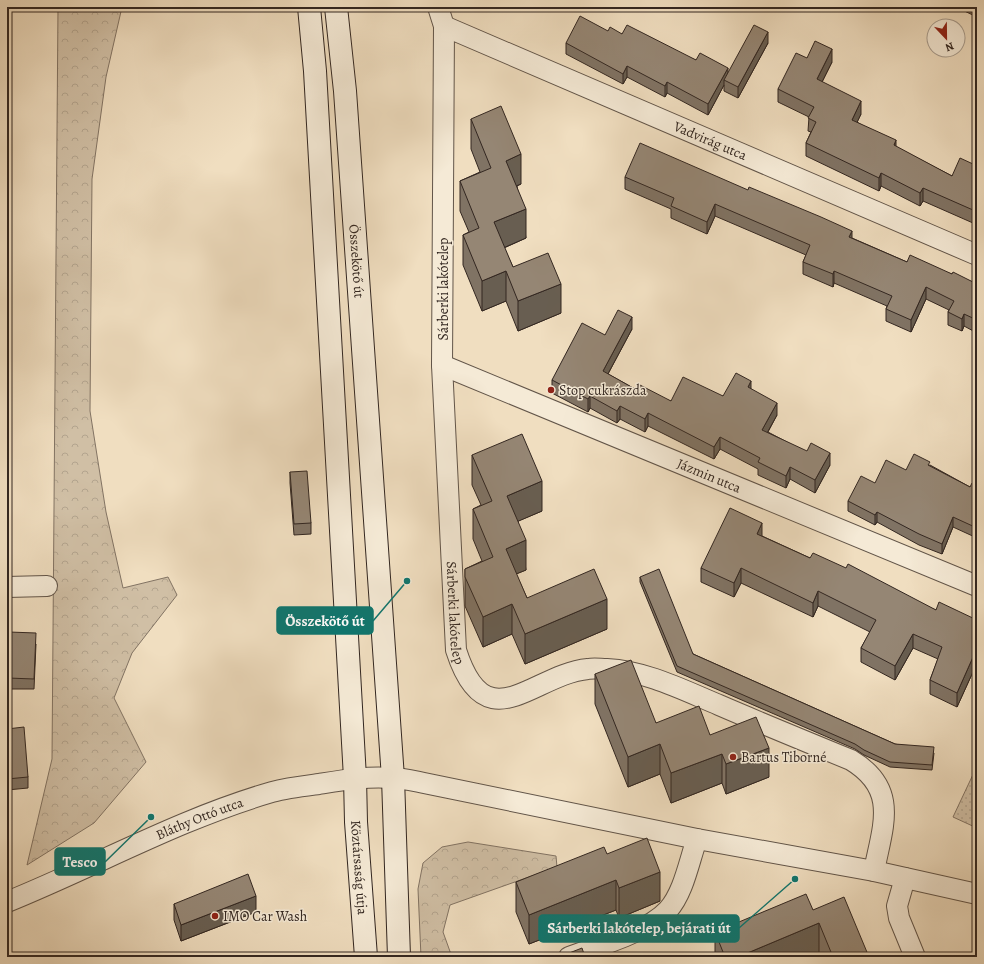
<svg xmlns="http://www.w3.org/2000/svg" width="984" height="964" font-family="Alegreya,serif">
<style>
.grass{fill:url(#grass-dots);stroke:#827363}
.forest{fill:url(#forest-crowns);stroke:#827363}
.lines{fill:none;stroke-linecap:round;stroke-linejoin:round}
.street-casing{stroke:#625549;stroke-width:22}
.secondary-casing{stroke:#332721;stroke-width:24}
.street{stroke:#f5ead6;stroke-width:20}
.secondary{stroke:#f5ead6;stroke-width:22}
.wall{fill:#807364;stroke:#332721}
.shaded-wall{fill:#685e51;stroke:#332721}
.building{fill:#958674;stroke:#332721}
.poi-dot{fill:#8f2418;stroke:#f5ead6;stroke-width:1.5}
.labels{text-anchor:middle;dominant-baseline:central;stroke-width:3;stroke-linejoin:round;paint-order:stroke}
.street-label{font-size:14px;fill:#332721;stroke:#f5ead6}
.poi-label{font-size:14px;fill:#332721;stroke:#f5ead6;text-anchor:start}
.leader{fill:none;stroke:#0f766e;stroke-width:1.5}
.callout-dot{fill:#0f766e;stroke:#f5ead6;stroke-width:1.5}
.callout{fill:#0f766e;stroke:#0f766e;stroke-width:1.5}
.callout-label{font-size:15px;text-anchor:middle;font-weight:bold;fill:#fff}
</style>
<defs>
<pattern id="grass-dots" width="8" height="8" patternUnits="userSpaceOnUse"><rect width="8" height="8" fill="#d0bfa5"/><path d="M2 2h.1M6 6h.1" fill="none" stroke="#b3a48e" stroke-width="1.8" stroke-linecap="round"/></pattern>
<pattern id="forest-crowns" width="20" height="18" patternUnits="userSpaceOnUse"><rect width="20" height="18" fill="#d0bfa5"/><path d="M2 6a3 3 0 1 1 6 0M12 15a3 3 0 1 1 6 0" fill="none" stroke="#b3a48e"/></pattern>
</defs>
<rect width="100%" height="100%" fill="#f0dec0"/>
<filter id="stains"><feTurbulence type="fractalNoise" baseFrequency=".005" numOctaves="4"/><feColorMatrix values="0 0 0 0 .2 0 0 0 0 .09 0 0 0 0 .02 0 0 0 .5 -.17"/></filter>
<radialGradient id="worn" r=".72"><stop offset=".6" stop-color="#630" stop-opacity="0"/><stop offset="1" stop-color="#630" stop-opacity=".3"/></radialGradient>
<path class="grass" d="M977 766V828L953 817Z"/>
<g class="forest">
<path d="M58 7H122L106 77 92 179 90 411 106 512 123 588 168 577 177 595 132 653 114 698 146 762 94 823 27 865 52 759Z"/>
<path d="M468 842 556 856 557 867 450 905 443 932 452 957H421L418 889 423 863 442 847Z"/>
</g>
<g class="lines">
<g class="street-casing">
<g id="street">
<path id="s1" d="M438 7 444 26 442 365 456 650C486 744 533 674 588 669 594 668 601 669 607 669 646 671 683 690 719 705 763 724 807 742 851 760 899 789 883 825 874 871"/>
<path id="s2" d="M444 26 977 255"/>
<path id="s3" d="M442 365 977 586"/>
<path d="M7 587 47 586"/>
<path d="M905 878 897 906 899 918 915 957"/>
<path id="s4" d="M7 902C96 866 179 819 272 792 287 788 304 786 319 784 344 780 367 776 392 778 402 778 414 781 424 783L697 839 874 871 977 894"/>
<path d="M569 957C598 946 648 932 668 910 684 892 689 861 697 839"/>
</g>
</g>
<g class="secondary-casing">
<g id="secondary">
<path id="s5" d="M309 7 315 71 355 778 356 822 366 957"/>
<path id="s6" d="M336 7 345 91 393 778 399 957"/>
</g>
</g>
<use href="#street" class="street"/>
<use href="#secondary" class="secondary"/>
</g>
<g class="wall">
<path d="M956 7H977V17Z"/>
<path d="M622 34 696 60 728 74 768 43 738 98 724 91V85L708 115 667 93 665 97 627 77 623 84 566 54V43Z"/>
<path d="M807 58 832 62 822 82 861 114 857 122 896 147 952 176 973 164 977 155V219L975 218 973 223 923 201 920 206 881 186 879 191 806 156V143L811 132 808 131 809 117 778 102V89Z"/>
<path d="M471 119 521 184 517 186 526 238 504 248 513 267 561 313 518 331 506 301 482 311 463 265V235L469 232 460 211V181L480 172 471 149Z"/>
<path d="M625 177 852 238 907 262 952 274 977 284V333L964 326 962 331 948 325V312L949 310 926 299 911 332 886 321V309L887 306 834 283 833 287 803 274V262L806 255 715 216 707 234 671 218V209L625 189Z"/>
<path d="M632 329 608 374 635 389 671 401 723 396 751 389 777 415 768 432 830 465 815 493 790 479 786 488 758 475V469L720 449 714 459 648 426 645 432 620 419 617 423 590 408 588 412 552 393V380L605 335Z"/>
<path d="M472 455 542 511 518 521 526 570 516 574 527 598 607 629 525 664 512 634 483 647 465 606V569L482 561 473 539V509L481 505 472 485Z"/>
<path d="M930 465 970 487 977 485V538L953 527 942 554 919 545 877 522 875 525 848 511V501L906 470Z"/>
<path d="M290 472 311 523V534L294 535 290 483Z"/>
<path d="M762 536 810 558 936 610 977 620V663L957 707 930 694V680L938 659 913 648 895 680 861 662V648L870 632 818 606 813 617 741 583 734 597 701 582V568Z"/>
<path d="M640 577 693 654 895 744 934 753 932 770 890 767 864 755 855 749 677 672 640 582Z"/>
<path d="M36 644 34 689H8V678Z"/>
<path d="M595 674 656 723 710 735 769 777 726 794 722 783 671 803 660 774 628 787 595 704Z"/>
<path d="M7 729 28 777V788L7 790Z"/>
<path d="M607 854 660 901 619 918 616 910 529 944 516 912V882Z"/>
<path d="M174 904 256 912 181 941 174 920Z"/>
<path d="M813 910 869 957H821L819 953 809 957H715V932Z"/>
</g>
<g class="shaded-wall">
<path d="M768 32V43L738 98V87Z"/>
<path d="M832 49V62L817 92V79Z"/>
<path d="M627 66V77L623 84V74Z"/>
<path d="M728 68V79L724 80V85L708 115V104Z"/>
<path d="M667 82V93L665 97V86Z"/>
<path d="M861 101V114L852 133V120Z"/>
<path d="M896 140V152L894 145Z"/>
<path d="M521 154V184L506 190V161Z"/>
<path d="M881 173V186L879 191V178Z"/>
<path d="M923 188V201L920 206V193Z"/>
<path d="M715 204V216L707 234V222Z"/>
<path d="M975 205V218L973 223V210Z"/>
<path d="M526 209V238L494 252V222Z"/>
<path d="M852 231V243L849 237Z"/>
<path d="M506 271V301L482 311V281Z"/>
<path d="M834 271V283L833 287V274Z"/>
<path d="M561 284V313L518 331V301Z"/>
<path d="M926 287V299L911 332V320Z"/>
<path d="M964 314V326L962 331V319Z"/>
<path d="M632 317V329L603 383V371Z"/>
<path d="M751 381V394L748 387Z"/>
<path d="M590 396V408L588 412V399Z"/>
<path d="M777 403V415L762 442V430Z"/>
<path d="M620 406V419L617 423V411Z"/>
<path d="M648 413V426L645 432V419Z"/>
<path d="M720 437V449L714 459V447Z"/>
<path d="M830 453V465L815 493V480Z"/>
<path d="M790 467V479L786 488V476Z"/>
<path d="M542 481V511L507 526V496Z"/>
<path d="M877 512V522L875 525V515Z"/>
<path d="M953 517V527L942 554V544Z"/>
<path d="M762 523V537L757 534Z"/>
<path d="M526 540V570L506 578V549Z"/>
<path d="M741 568V583L734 597V583Z"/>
<path d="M818 591V606L813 617V603Z"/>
<path d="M607 599V629L525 664V634Z"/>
<path d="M512 604V634L483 647V617Z"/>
<path d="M913 634V648L895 680V666Z"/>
<path d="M977 648V663L957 707V693Z"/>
<path d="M660 744V774L628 787V757Z"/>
<path d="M769 748V777L726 794V764Z"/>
<path d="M722 754V783L671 803V773Z"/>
<path d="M660 872V901L619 918V888Z"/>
<path d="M616 880V910L529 944V915Z"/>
<path d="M256 896V912L181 941V925Z"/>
<path d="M819 923V953L809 957H738Z"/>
</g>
<g class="building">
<path d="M580 16 608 31 610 27 622 34 627 25 696 60 700 53 728 68 708 104 667 82 665 86 627 66 623 74 566 43Z"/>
<path d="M754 25 768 32 738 87 724 80Z"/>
<path d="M815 41 832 49 817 79 861 101 852 120 896 140 894 145 952 176 960 158 973 164 977 155V206L975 205 973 210 923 188 920 193 881 173 879 178 806 143 816 122 808 118 814 107 778 89 796 53 807 58Z"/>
<path d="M501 106 521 154 506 161 526 209 494 222 513 267 548 253 561 284 518 301 506 271 482 281 463 235 479 228 460 181 491 168 471 119Z"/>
<path d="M640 143 748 190 749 187 821 217 852 231 849 237 907 262 910 255 952 274 953 272 977 284V320L964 314 962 319 948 312 954 301 926 287 911 320 886 309 892 296 834 271 833 274 803 262 810 245 715 204 707 222 671 206 674 198 625 177Z"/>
<path d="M618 310 632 317 603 371 635 389 638 384 671 401 683 377 723 396 736 373 751 381 748 387 777 403 762 430 807 451 811 443 830 453 815 480 790 467 786 476 758 462 760 458 720 437 714 447 648 413 645 419 620 406 617 411 590 396 588 399 552 380 582 323 605 335Z"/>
<path d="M522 434 542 481 507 496 526 540 506 549 527 598 594 569 607 599 525 634 512 604 483 617 465 577V569L493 557 473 509 492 501 472 455Z"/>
<path d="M914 454 930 462 928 465 970 487 972 483 977 485V528L953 517 942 544 919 534 877 512 875 515 848 501 861 476 875 483 886 460 906 470Z"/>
<path d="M307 471 311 523 294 524 290 472Z"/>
<path d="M730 508 762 523 757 534 810 558 813 553 846 568 848 564 936 610 939 602 977 620V648L957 693 930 680 942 647 913 634 895 666 861 648 876 620 818 591 813 603 741 568 734 583 701 568Z"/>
<path d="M659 569 693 654 895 744 934 747 932 765 890 762 864 750 855 744 677 666 640 577Z"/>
<path d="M9 632 36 633 34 679 8 678Z"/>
<path d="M631 660 656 723 699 706 710 735 756 717 769 748 726 764 722 754 671 773 660 744 628 757 595 674Z"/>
<path d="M24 727 28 777 7 779V729Z"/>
<path d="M647 838 660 872 619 888 616 880 529 915 516 882 604 847 607 854Z"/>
<path d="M248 874 256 896 181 925 174 904Z"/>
<path d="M806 894 813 910 844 897 869 957H833L819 923 738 957H725L715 932Z"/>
<path d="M582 948 585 957H559Z"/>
</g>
<g class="poi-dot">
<circle cx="551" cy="390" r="4"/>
<circle cx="733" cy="757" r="4"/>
<circle cx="215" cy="916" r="4"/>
</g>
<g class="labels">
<g class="street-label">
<text stroke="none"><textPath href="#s2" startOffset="290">Vadvirág utca</textPath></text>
<text stroke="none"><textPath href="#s6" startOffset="255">Összekötő út</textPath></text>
<text transform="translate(443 289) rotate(-90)">Sárberki lakótelep</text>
<text stroke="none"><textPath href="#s3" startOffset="289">Jázmin utca</textPath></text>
<text stroke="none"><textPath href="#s1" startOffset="607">Sárberki lakótelep</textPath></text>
<text stroke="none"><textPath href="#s4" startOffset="210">Bláthy Ottó utca</textPath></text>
<text stroke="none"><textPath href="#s5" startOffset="862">Köztársaság útja</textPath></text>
</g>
<g class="poi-label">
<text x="559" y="390">Stop cukrászda</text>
<text x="741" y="757">Bartus Tiborné</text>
<text x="223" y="916">IMO Car Wash</text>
</g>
</g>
<path class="leader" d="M407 581L373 621M151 817L105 862M795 879L739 928"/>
<g class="callout-dot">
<circle cx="407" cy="581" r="4"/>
<circle cx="151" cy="817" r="4"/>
<circle cx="795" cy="879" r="4"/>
</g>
<g class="callout">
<rect x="277" y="607" width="96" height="27" rx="4"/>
<rect x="55" y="848" width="50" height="27" rx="4"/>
<rect x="539" y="915" width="200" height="27" rx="4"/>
</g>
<g class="callout-label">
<text x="325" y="626">Összekötő út</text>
<text x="80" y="867">Tesco</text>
<text x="639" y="933">Sárberki lakótelep, bejárati út</text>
</g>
<rect width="984" height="964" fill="none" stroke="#f0dec0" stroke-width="24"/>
<rect x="8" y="8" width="968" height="948" fill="none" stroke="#332721" stroke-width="2"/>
<rect x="12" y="12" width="960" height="940" fill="none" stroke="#332721"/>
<g transform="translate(946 38) rotate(158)"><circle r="19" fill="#f5ead6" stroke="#a79c8e"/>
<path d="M0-3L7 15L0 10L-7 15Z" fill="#8f2418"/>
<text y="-6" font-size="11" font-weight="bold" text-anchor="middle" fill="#332721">N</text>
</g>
<rect width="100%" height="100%" filter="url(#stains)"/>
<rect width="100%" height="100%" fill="url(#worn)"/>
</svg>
